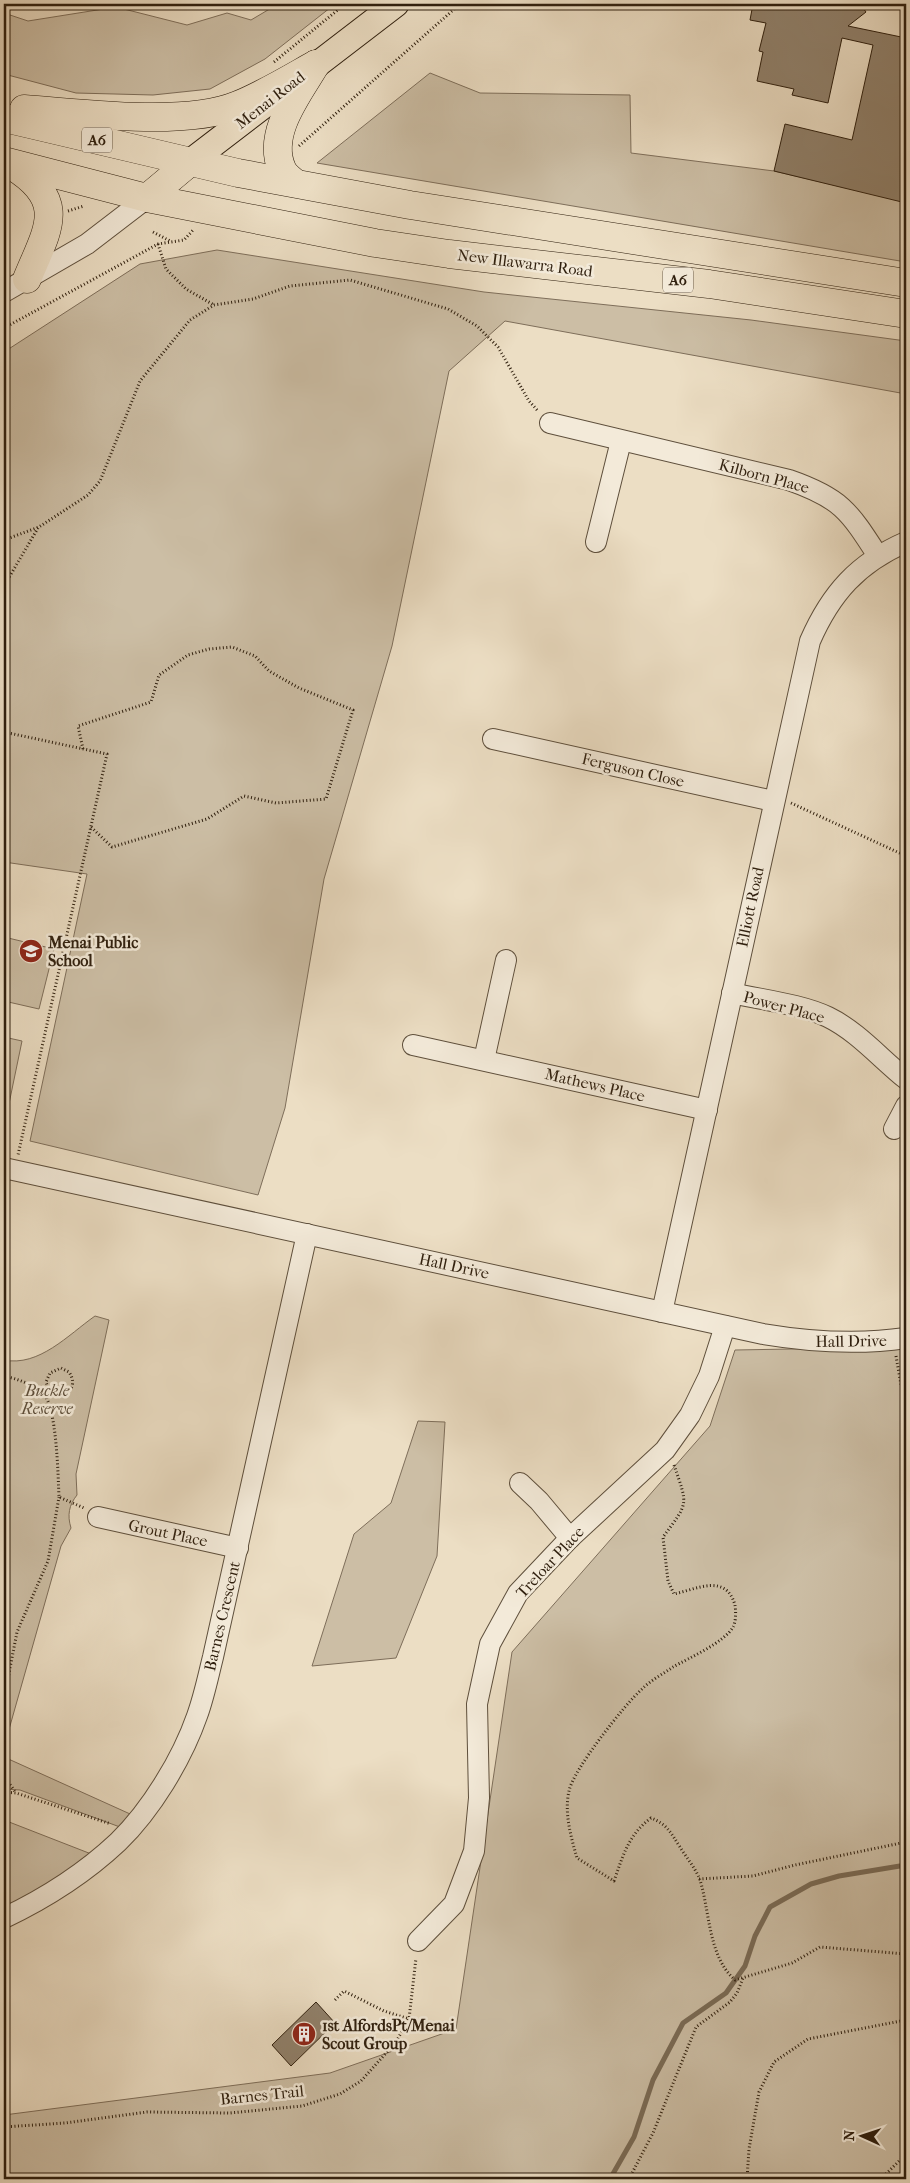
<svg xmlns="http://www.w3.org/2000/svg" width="910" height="2183" font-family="'IM FELL French Canon',serif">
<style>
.green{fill:#ccbea5;stroke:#7e6e5a}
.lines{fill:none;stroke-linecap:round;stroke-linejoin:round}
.stream{stroke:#7a6b56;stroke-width:5}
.building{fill:#91826d;stroke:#2f1f0e}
.minor-casing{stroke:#5e4f3c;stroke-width:22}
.major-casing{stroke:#2f1f0e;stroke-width:27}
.highway-casing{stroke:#2f1f0e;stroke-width:29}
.path{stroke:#2f1f0e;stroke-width:3;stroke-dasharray:1 2.5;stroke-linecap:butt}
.minor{stroke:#f3ead9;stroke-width:20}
.major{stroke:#ecdec4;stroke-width:25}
.highway{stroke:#ecdec4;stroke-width:28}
.labels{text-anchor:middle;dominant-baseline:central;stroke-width:5;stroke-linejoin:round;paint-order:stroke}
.shield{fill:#f3ead9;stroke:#6a5c4b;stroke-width:1}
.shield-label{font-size:15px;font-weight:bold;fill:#2f1f0e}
.street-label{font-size:16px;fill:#2f1f0e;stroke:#f3ead9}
.poi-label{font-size:16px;font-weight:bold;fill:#2f1f0e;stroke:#f3ead9;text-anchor:start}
.park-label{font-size:16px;font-style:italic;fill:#5e4f3b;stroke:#f3ead9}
</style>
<rect width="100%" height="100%" fill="#ecdec4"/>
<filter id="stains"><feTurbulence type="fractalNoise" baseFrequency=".004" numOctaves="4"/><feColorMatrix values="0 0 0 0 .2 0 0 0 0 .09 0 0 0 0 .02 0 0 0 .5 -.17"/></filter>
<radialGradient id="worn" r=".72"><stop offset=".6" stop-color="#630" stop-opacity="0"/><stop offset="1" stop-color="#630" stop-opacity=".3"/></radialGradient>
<g class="green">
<path d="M278 4H335L265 59 210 89 153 95 76 93 4 74V13L28 21 116 7 187 25 227 13 251 20Z"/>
<path d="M430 73 480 93 630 95 631 153 774 171 906 202V262L317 163Z"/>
<path d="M217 250 484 292 751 320 906 341V394L505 321 449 371 392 646 324 879 285 1108 258 1195 30 1141 87 874 4 862V352L140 264Z"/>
<path d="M4 937 54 949 39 1009 4 1001Z"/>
<path d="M4 1037 22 1041 5 1123 4 1122Z"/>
<path d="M95 1316 109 1320 76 1474 77 1495C69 1505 67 1515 71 1528L61 1546 4 1747V1360C39 1367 68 1335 95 1316Z"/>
<path d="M906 1347V2179H4V2115L330 2073 456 2029 512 1652 710 1426 735 1350Z"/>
<path d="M418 1421 445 1422 437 1556 396 1658 312 1666 354 1534 391 1503Z"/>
<path d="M4 1757 139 1818 128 1830 20 1790 4 1789Z"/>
<path d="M4 1820 99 1857 4 1910Z"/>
</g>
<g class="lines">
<path class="stream" d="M610 2179 634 2137 653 2080 683 2023 726 1993 745 1966 755 1936 770 1907 811 1884 839 1876 906 1865"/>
</g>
<g class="building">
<path d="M753 4H860L866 12 848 26 906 38V203L774 171 785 124 852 140 873 45 842 38 828 103 792 95 794 89 757 81 763 52 759 51 766 23 750 20Z"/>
<path d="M316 2002 335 2023 291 2066 272 2045Z"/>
</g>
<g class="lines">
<g class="minor-casing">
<g id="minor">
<path d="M4 292 87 244 147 198"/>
<path d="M550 423 789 480C841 498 849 511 878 556"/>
<path d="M596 542 621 441"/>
<path d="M493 739 773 801"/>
<path d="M732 993C762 1000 801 1004 828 1017 857 1031 881 1059 906 1079"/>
<path d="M413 1045 707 1110"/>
<path d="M484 1060 506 960"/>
<path d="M894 1129 906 1106"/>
<path d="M4 1168 763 1334C811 1342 858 1345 906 1338"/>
<path d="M662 1312 810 641C831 593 858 563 906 542"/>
<path d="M520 1483 539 1501 570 1538"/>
<path d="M98 1517 238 1548"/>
<path d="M4 1918C44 1899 85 1873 118 1842 151 1810 182 1759 197 1716 204 1697 208 1677 213 1657L307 1234"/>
<path d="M418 1941 454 1904 474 1851 479 1798 477 1704 490 1644 518 1593 570 1538 665 1450 690 1415 709 1376 725 1326"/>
</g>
</g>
<g class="major-casing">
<path id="major" d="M190 162 396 4"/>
</g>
<g class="highway-casing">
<g id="highway">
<path d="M24 109C83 113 185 127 238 105 265 94 291 78 316 64"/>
<path d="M4 118 238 173 410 205 906 283"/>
<path d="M4 161 147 198 375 243 449 254 709 284 906 314"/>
<path d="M14 167C69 202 47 230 27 279"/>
<path d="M295 183C290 179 284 174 282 169 266 133 299 93 316 64"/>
<path d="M147 198 190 162"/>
</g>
</g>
<g class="path">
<path d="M274 62 345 4"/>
<path d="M299 146 460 4"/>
<path d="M68 211 84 206"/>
<path d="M153 232 170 241"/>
<path d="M158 244 166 269 186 289 214 305"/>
<path d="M4 328 158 244 184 240 194 229"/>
<path d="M4 540 39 527 88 495 100 481 140 381 190 320 214 305 253 299 290 286 350 280 448 309 477 326 498 347 529 401 538 411"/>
<path d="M4 586 38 528"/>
<path d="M4 732 107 754 18 1155"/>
<path d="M83 749 78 726 151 702 159 675 188 655 209 649 232 647 255 656 269 671 299 688 353 710 326 799 276 803 244 796 207 819 112 847 91 827"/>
<path d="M791 803 906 856"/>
<path d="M896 1356 906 1413"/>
<path d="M4 1376C17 1379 33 1384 43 1393 57 1407 58 1476 59 1497L84 1508"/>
<path d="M44 1394 49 1391 58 1395C71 1394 77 1384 69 1372L61 1368 50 1373 46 1382 49 1391"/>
<path d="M674 1465C688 1506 689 1502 663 1537L668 1581 674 1594C697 1589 726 1573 735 1605 736 1611 736 1622 733 1627 725 1642 689 1658 673 1667 663 1674 651 1680 642 1689 625 1704 573 1770 569 1791 564 1813 571 1837 577 1858L614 1881C623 1856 628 1835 651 1818 667 1824 671 1833 680 1847 686 1857 696 1869 700 1880 710 1912 708 1956 735 1980L792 1963 820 1947 906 1954"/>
<path d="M4 1699 17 1632 48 1561 59 1497"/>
<path d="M4 1776 16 1793"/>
<path d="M4 1792 16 1793 111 1824"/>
<path d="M699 1879 753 1876 795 1865 906 1842"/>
<path d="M335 2000 344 1991 384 2011 409 2019"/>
<path d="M4 2127 65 2123 147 2112 230 2113 302 2106 340 2094 361 2081 396 2042 409 2019 416 1958"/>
<path d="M629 2179 653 2133 696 2027 730 2002 737 1993 743 1978"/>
<path d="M747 2179 749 2149 759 2092 774 2062 808 2039 906 2020"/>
<path d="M747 2179H753"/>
<path d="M881 2179 906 2154"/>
</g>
<use href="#minor" class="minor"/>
<use href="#major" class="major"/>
<use href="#highway" class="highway"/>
</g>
<defs>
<g id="school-disc" transform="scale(1.25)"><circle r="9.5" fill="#8f2418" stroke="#f3ead9"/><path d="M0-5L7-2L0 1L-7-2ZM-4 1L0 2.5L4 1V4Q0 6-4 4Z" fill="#fff"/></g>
<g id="building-disc" transform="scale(1.25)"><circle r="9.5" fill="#8f2418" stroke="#f3ead9"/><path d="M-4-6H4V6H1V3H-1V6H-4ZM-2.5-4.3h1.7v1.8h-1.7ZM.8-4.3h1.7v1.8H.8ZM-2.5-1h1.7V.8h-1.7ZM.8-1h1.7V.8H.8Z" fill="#fff"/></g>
</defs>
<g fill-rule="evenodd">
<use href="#school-disc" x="31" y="951"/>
<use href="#building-disc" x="304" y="2034"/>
</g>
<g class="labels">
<g class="shield">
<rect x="82" y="127.5" width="30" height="25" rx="4"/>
<rect x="663" y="267.5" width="30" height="25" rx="4"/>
</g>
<g class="shield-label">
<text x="97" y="140">A6</text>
<text x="678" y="280">A6</text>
</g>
<g class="street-label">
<text transform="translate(270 100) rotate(-38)">Menai Road</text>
<text transform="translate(525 263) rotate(7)">New Illawarra Road</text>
<text transform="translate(764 476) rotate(15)">Kilborn Place</text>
<text transform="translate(633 770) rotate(13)">Ferguson Close</text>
<text transform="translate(750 907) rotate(-78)">Elliott Road</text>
<text transform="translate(784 1007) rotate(15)">Power Place</text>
<text transform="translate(595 1085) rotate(13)">Mathews Place</text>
<text transform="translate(454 1266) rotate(12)">Hall Drive</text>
<text transform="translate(851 1341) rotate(-1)">Hall Drive</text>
<text transform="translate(168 1533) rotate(12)">Grout Place</text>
<text transform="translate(550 1562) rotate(-47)">Treloar Place</text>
<text transform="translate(222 1616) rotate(-77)">Barnes Crescent</text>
<text transform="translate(262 2095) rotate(-6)">Barnes Trail</text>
</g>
<g class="poi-label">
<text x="48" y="942">Menai Public<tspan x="48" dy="18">School</tspan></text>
<text x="322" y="2025">1st AlfordsPt/Menai<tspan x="322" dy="18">Scout Group</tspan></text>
</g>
<g class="park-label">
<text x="47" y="1390">Buckle<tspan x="47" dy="18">Reserve</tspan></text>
</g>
</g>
<rect width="910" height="2183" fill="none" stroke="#ecdec4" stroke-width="20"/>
<rect x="5" y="5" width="900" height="2173" fill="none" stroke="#2f1f0e" stroke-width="2.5"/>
<rect x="10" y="10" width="890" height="2163" fill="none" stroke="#2f1f0e"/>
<g transform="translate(862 2136) rotate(273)" stroke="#f3ead9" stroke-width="4" paint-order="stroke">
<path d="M0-4L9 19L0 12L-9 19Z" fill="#2f1f0e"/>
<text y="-8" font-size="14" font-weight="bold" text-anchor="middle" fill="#2f1f0e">N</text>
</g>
<rect width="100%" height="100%" filter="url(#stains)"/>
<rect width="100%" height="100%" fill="url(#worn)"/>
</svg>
